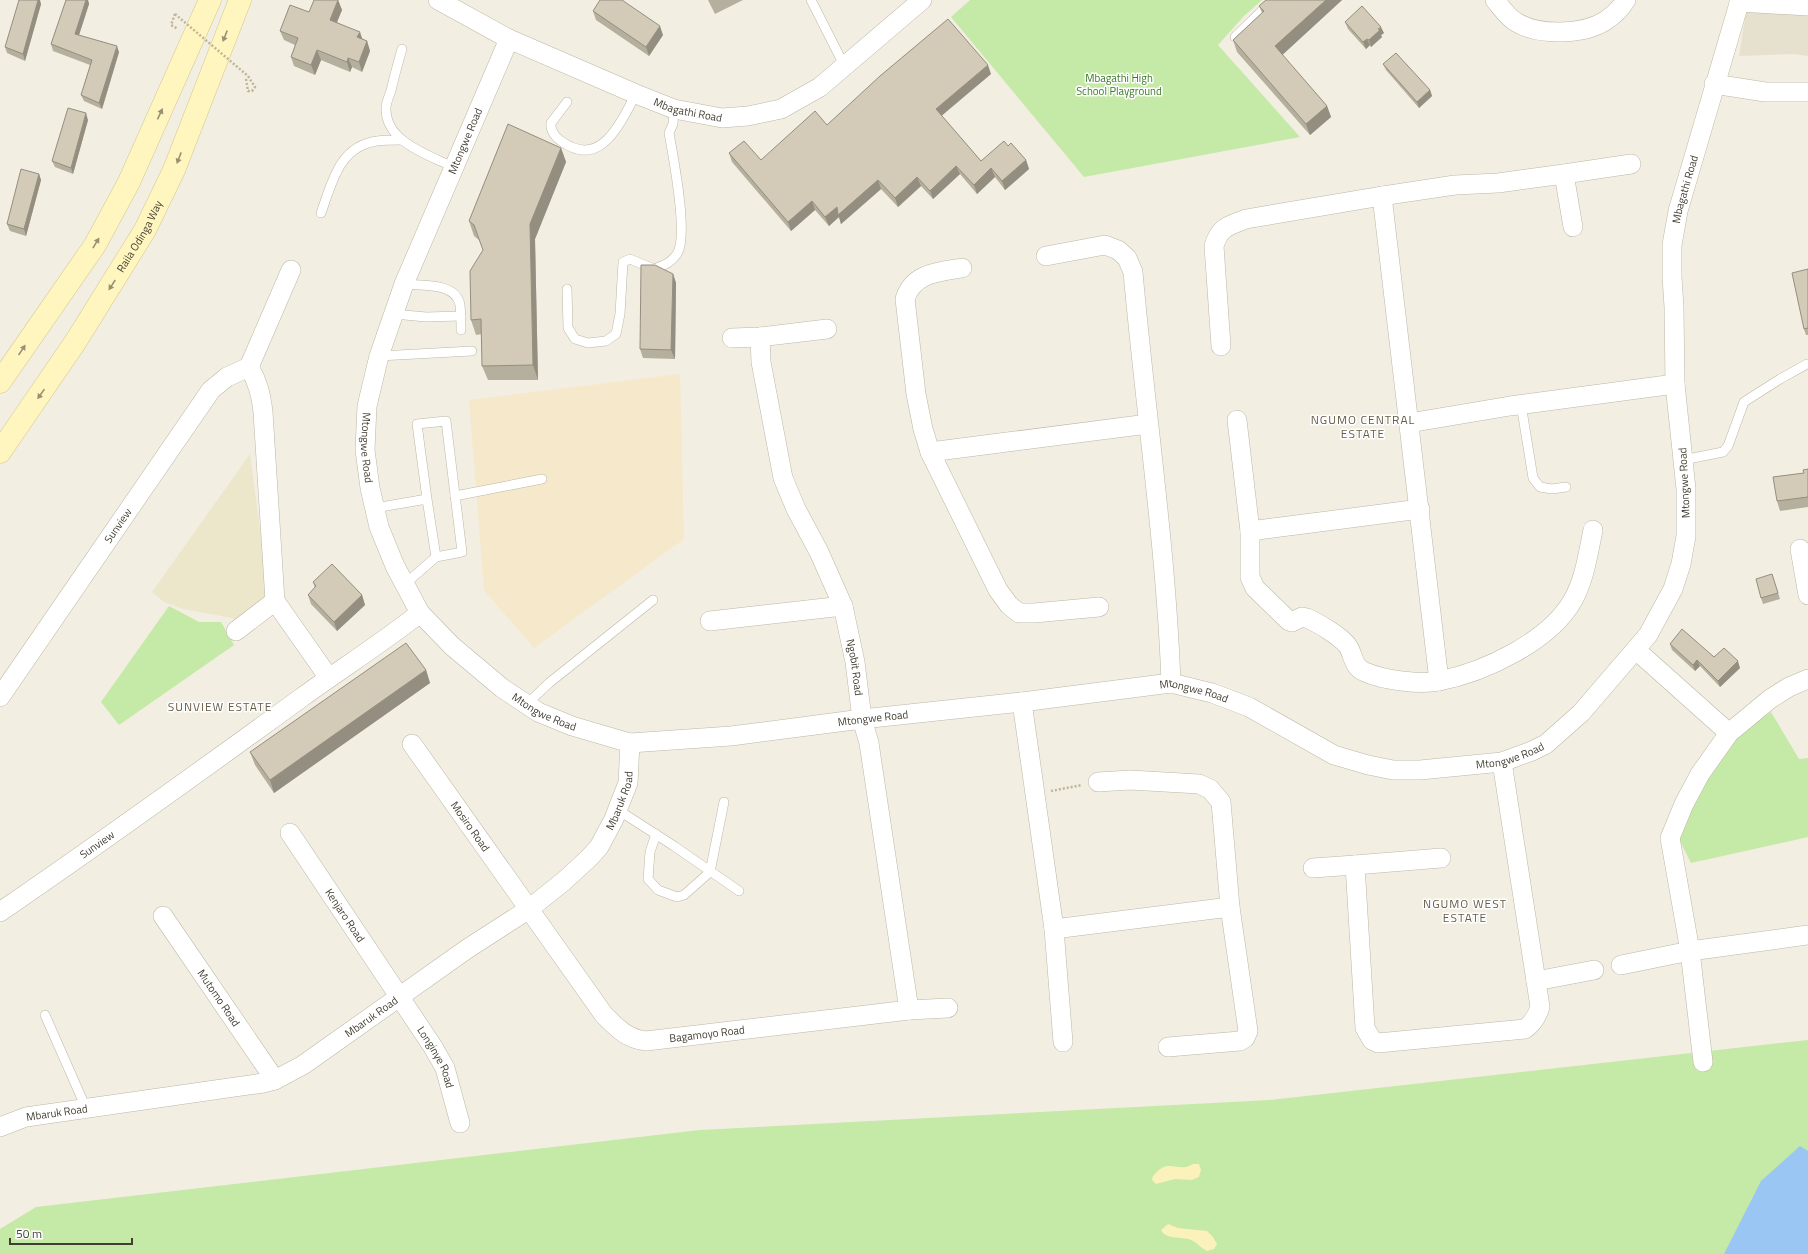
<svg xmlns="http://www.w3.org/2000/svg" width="1808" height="1254" font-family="'Titillium Web',sans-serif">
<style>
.residential{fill:#e6e1cf}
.commercial{fill:#f6e8ca}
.education{fill:#ece6ca}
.green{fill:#c5e9a7}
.sand{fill:#faf2ba}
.water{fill:#99c6f3}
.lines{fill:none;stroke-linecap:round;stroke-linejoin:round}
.service-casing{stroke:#bdb7a4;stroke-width:10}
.minor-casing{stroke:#bdb7a4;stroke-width:20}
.secondary-casing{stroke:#d4c88e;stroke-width:23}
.path{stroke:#c0b595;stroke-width:2.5;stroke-dasharray:2 2;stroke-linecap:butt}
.service{stroke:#fff;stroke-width:9}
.minor{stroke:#fff;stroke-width:19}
.secondary{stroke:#fff5be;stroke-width:22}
.path-bridge{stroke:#c0b595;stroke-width:2.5;stroke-dasharray:2 2;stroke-linecap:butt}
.wall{fill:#b5af9d}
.shaded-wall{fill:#948e80}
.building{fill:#d3cbb7;stroke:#948e80}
.oneway{fill:#989071}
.labels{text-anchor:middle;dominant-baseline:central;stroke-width:3;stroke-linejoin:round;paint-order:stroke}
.park-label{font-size:11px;fill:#3b7724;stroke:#fff}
.street-label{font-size:11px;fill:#433e32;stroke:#fff}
.neighbourhood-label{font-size:12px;letter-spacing:1px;fill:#665d49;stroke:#fff}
</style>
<rect width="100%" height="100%" fill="#f2eee2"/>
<path class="residential" d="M1748 0H1808V56L1795 54 1739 56Z"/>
<path class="commercial" d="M680 374 684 539 534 648 484 590 469 400Z"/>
<path class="education" d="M250 454 269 599 241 623 232 618 183 609 164 602 152 592Z"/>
<g class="green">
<path d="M970 0H1262L1244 16 1218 45 1300 137 1084 177 951 17Z"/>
<path d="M169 606 199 622H221L234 645 119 725 101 702Z"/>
<path d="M1771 712 1799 759 1808 758V837L1691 863 1674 829 1717 748Z"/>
<path d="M1808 1040V1254H0V1229L36 1207 700 1130 1270 1100Z"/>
</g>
<g class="sand">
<path d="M1193 1164H1199L1201 1170 1199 1177 1192 1180 1175 1179 1156 1184 1152 1180 1153 1176C1169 1156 1177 1174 1193 1164Z"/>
<path d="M1168 1224 1178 1228 1207 1231 1213 1237 1217 1244 1214 1249 1207 1251C1201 1248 1196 1242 1191 1240 1181 1236 1166 1240 1161 1230Z"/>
</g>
<path class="water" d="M1800 1146 1808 1151V1254H1724L1761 1181Z"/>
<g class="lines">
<g class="service-casing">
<g id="service">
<path d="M811 0 845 67"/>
<path d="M1235 37 1273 0"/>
<path d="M402 49C398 63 394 77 391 91 389 96 386 103 386 108 385 142 429 155 453 167"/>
<path d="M567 102 551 123C550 130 555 137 561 141 601 170 620 123 636 94"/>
<path d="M321 213C332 183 339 146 377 141 385 140 394 140 402 140"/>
<path d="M404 284C422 286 456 282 460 305 461 314 461 322 461 330"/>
<path d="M567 289 568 328 575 339 588 343 606 341 616 334 620 314 623 262 630 259 654 269C664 265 671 263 677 254 689 236 673 156 669 133L673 124 674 109"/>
<path d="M394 314 426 317 461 316"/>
<path d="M379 356 472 351"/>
<path d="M1521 404 1533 478 1540 487 1552 489 1566 487"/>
<path d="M1683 460 1723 452 1728 446 1744 402 1780 379 1807 364"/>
<path d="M455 496 542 479"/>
<path d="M375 508 427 499 417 424 446 421 462 552 436 557 427 499"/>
<path d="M405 584 436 557"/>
<path d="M527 704 549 683 653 600"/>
<path d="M618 810 674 846 739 891"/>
<path d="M656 834 650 852 648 879 658 890 677 897 684 895 710 872 724 802"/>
<path d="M45 1015 86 1108"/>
</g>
</g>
<g class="minor-casing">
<g id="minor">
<path id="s1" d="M438 0 509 39 636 94 674 109 722 118 748 116 781 109 820 87 922 0"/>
<path d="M1495 0C1501 7 1508 18 1516 22 1538 36 1583 35 1605 21 1613 16 1621 8 1626 0"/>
<path d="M1739 2 1808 6"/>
<path id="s2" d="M509 39 404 284 379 356 367 406 365 450 370 488 379 527 395 566 420 613 452 646 502 688 538 712 572 726 630 743 731 736 862 719 1022 702 1171 683 1212 693 1249 707 1334 755 1368 765 1393 770H1420L1502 762 1532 751 1546 744 1581 713 1648 635 1673 589 1681 564 1686 536V489L1675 384 1674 307 1672 277V245L1678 211 1740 0"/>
<path d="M1714 84 1765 92H1808"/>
<path d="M1564 174 1573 227"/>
<path d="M1382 196 1439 681"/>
<path d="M1046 256 1105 245 1118 250 1127 258 1133 272C1145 409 1166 546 1171 683"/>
<path d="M962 268C938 272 913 273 905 299L916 394 923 429 930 452 998 590 1009 605 1019 613H1034L1099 607"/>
<path id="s3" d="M760 337 761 362 783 478 796 509 819 552 843 606 855 662 862 719 869 743 909 1010"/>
<path d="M732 338 760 337 827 329"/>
<path d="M1221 346 1214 246C1220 226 1229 226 1246 219L1382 196 1455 185 1498 183 1564 174 1631 164"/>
<path d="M249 367 291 270"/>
<path d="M1237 420 1250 531V577L1255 588 1289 621 1292 622 1302 617 1307 618C1318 623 1340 636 1347 645 1354 654 1352 667 1365 672 1383 680 1420 685 1439 681 1485 672 1550 641 1573 600 1585 578 1588 554 1593 530"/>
<path d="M1409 423 1510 406 1675 384"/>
<path d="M930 452 1148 424"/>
<path d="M1250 531 1420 509"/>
<path d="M1800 549 1808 595"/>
<path d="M710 621 843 606"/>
<path d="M236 631 275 601"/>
<path d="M1636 650 1729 733"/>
<path id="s4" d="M0 697 211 390 227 377 249 367C258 382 261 395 263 412L275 601 329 678"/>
<path d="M1022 702 1054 929 1063 1042"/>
<path id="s5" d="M412 744 604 1015C617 1028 627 1039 646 1041L909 1010 948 1008"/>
<path d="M1098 782 1130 780 1199 784 1210 789 1221 802 1230 907 1248 1031 1245 1038 1240 1041 1168 1047"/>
<path id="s6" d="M290 833 433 1047 445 1068 460 1123"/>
<path d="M1441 858 1355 865 1365 1028 1372 1040 1378 1043 1525 1029C1533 1023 1537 1017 1540 1007L1502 762"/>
<path d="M1313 868 1355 865"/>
<path id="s7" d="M0 912C102 842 202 770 301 698 341 669 382 643 420 613"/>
<path id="s8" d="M163 916 275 1080"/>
<path d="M1054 929 1230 907"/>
<path d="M1621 965 1690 951 1808 935"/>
<path d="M1536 981 1594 970"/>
<path d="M1703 1062 1690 951 1670 838 1684 804 1700 774 1729 733 1770 699 1789 687 1808 679"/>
<path id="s9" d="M0 1127 26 1117 263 1083 275 1080 303 1065 467 949 529 909 564 881 589 858 599 847 614 819 620 803 628 783 630 743"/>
</g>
</g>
<g class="secondary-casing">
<g id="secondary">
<path d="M0 382 95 245 129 182 210 0"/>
<path id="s10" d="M0 452 76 341 145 230 174 170 240 0"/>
</g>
</g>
<g class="path">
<path d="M175 14 171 25 178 29"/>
<path d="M246 79 248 91H252L255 87 248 76"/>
<path d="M1051 791 1082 785"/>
</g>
<use href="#service" class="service"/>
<use href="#minor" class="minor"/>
<use href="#secondary" class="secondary"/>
<path class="path-bridge" d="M175 14 248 76"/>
</g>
<g class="wall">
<path d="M66 0H88L89 4 79 35 119 52 102 109 84 101 81 95 90 65 53 51 51 44Z"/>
<path d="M338 0 342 10 337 22 363 39 367 41 370 51 362 72 352 67 350 72 321 60 315 75 294 66 291 57 295 45 284 40 280 31 309 12Z"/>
<path d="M708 0H743L715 14Z"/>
<path d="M1266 0H1342L1282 55 1327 106 1331 117 1310 135 1237 52 1233 40 1262 13 1259 6Z"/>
<path d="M41 4 25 61 7 53 5 47Z"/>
<path d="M593 11 663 35 649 56 596 20Z"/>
<path d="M1345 22 1384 33 1381 35 1382 37 1371 47 1370 45 1366 49 1348 29Z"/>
<path d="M1383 64 1430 90 1432 96 1419 108 1386 70Z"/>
<path d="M991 74 941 115 981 161 1008 146 1026 160 1029 169 1005 190 995 177 977 194 960 174 933 199 921 186 898 207 881 189 841 224 839 217 829 226 815 210 791 231 732 162 729 153 761 160 827 125Z"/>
<path d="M88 120 73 174 55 167 52 161Z"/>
<path d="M561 148 566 162 535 239 538 380H488L482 366V334L476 335 471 320 483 250 479 240 474 236 469 221Z"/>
<path d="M39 174 41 180 26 236 10 231 7 224Z"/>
<path d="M1808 269V335H1806L1804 329Z"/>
<path d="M673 274 676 283 675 359 643 358 640 349Z"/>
<path d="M1808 469V507L1780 511 1777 501 1804 473Z"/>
<path d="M1772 574 1780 599 1763 604 1761 598Z"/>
<path d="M313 582 362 595 365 605 337 631 311 604 308 595 315 588Z"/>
<path d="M1670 644 1714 657 1740 668 1720 687 1700 666 1695 671 1672 650Z"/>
<path d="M426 670 430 683 274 793 255 765 250 752Z"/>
</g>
<g class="shaded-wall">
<path d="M38 0H40L41 4 25 61 23 54Z"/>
<path d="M86 0H88L89 4 77 41 75 34Z"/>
<path d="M338 0 342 10 334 29 330 20Z"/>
<path d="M1326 0H1342L1279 58 1275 46Z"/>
<path d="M660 26 663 35 649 56 646 47Z"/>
<path d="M1381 27 1384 33 1381 35 1382 37 1371 47 1369 40Z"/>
<path d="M360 32 363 41 357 37Z"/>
<path d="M1367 39 1370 45 1366 49 1363 42Z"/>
<path d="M367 41 370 51 362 72 359 62Z"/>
<path d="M117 46 119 52 102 109 99 103Z"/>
<path d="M317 50 321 60 315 75 311 65Z"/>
<path d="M348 58 352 67 350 72 347 62Z"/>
<path d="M988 65 991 74 939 118 936 109Z"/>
<path d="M1430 90 1432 96 1419 108 1417 102Z"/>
<path d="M1327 106 1331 117 1310 135 1306 124Z"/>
<path d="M86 113 88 120 73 174 71 168Z"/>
<path d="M561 148 566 162 535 239 538 380 533 365 530 224Z"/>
<path d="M1026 160 1029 169 1005 190 1002 181Z"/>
<path d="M956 166 960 174 933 199 930 191Z"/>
<path d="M991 168 995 177 977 194 974 185Z"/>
<path d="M39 174 41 180 26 236 24 229Z"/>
<path d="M917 177 921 186 898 207 895 198Z"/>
<path d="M878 180 881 189 841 224 839 217 829 226 825 217 837 207Z"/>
<path d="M812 201 815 210 791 231 788 222Z"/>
<path d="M673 274 676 283 675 359 671 350Z"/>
<path d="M362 595 365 605 337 631 334 622Z"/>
<path d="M1697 660 1700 666 1695 671 1693 665Z"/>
<path d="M1738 661 1740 668 1720 687 1718 681Z"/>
<path d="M426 670 430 683 274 793 270 780Z"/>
</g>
<g class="building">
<path d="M19 0H38L23 54 5 47Z"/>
<path d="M66 0H86L75 34 117 46 99 103 81 95 92 60 51 44Z"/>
<path d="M314 0H338L330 20 360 32 357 37 367 41 359 62 348 58 347 62 317 50 311 65 291 57 298 38 280 31 290 5 309 12Z"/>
<path d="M600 0H622L660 26 646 47 593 11Z"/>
<path d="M1266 0H1326L1275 46 1327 106 1306 124 1233 40 1264 11 1259 6Z"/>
<path d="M1362 6 1381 27 1378 29 1380 30 1369 40 1367 39 1363 42 1345 22Z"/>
<path d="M948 19 988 65 936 109 981 161 1004 141 1008 146 1011 143 1026 160 1002 181 991 168 974 185 956 166 930 191 917 177 895 198 878 180 838 215 837 207 825 217 812 201 788 222 729 153 744 141 761 160 815 111 827 125 880 76Z"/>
<path d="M1396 53 1430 90 1417 102 1383 64Z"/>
<path d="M68 108 86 113 71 168 52 161Z"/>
<path d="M508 124 561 148 530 224 533 365 482 366 481 319 471 320 470 271 483 250 474 225 469 221Z"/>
<path d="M21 169 39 174 24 229 7 224Z"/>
<path d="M641 265H655L673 274 671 350 640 349Z"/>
<path d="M1808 269V328L1804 329 1792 273Z"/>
<path d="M1808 469V497L1777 501 1773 477 1804 473 1803 470Z"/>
<path d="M332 564 362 595 334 622 308 595 316 586 313 582Z"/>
<path d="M1772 574 1778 593 1761 598 1756 579Z"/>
<path d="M1682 629 1714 657 1724 648 1738 661 1718 681 1697 660 1693 665 1670 644Z"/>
<path d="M406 643 426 670 270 780 250 752Z"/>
</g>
<defs><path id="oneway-solid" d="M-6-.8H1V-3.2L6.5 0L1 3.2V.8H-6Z"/></defs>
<g class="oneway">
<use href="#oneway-solid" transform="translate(225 36) rotate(112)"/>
<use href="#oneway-solid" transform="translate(160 114) rotate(-65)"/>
<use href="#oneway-solid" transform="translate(179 158) rotate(111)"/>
<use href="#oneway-solid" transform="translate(96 243) rotate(-59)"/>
<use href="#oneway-solid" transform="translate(112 285) rotate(123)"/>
<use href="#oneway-solid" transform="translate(22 350) rotate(-56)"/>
<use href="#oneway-solid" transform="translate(41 394) rotate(125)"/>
</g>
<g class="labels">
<g class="park-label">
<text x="1119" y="78">Mbagathi High<tspan x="1119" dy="13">School Playground</tspan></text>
</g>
<g class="street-label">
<text stroke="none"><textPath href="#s1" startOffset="274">Mbagathi Road</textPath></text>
<text transform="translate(465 141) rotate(-67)">Mtongwe Road</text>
<text stroke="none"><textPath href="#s2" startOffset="2411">Mbagathi Road</textPath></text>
<text stroke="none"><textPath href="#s10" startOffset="257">Raila Odinga Way</textPath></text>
<text stroke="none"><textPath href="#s2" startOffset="436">Mtongwe Road</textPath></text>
<text transform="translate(1684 483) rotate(-93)">Mtongwe Road</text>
<text stroke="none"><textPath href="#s4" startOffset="208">Sunview</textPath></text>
<text stroke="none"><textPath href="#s3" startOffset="347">Ngobit Road</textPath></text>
<text stroke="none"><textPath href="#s2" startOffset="1432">Mtongwe Road</textPath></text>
<text stroke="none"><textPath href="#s2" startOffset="772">Mtongwe Road</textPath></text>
<text stroke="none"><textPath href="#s2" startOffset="1108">Mtongwe Road</textPath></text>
<text stroke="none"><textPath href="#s2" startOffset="1767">Mtongwe Road</textPath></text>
<text stroke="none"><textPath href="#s9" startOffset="731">Mbaruk Road</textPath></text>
<text stroke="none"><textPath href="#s5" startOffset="101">Mosiro Road</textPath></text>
<text stroke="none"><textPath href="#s7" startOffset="118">Sunview</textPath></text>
<text stroke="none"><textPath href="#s6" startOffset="99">Kenjaro Road</textPath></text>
<text stroke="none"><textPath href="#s8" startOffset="99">Mutomo Road</textPath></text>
<text stroke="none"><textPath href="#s9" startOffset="395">Mbaruk Road</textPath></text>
<text stroke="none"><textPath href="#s5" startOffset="444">Bagamoyo Road</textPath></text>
<text stroke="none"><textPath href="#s6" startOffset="268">Longinye Road</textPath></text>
<text stroke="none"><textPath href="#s9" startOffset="59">Mbaruk Road</textPath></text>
</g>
<g class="neighbourhood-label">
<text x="1363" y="419">NGUMO CENTRAL<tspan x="1363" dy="14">ESTATE</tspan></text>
<text x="220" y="706">SUNVIEW ESTATE</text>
<text x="1465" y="903">NGUMO WEST<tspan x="1465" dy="14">ESTATE</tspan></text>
</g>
</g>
<path d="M10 1238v6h122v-6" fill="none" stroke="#433e32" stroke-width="2"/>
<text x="16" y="1238" font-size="12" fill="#433e32" stroke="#ffffff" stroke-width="3" paint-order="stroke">50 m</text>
</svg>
